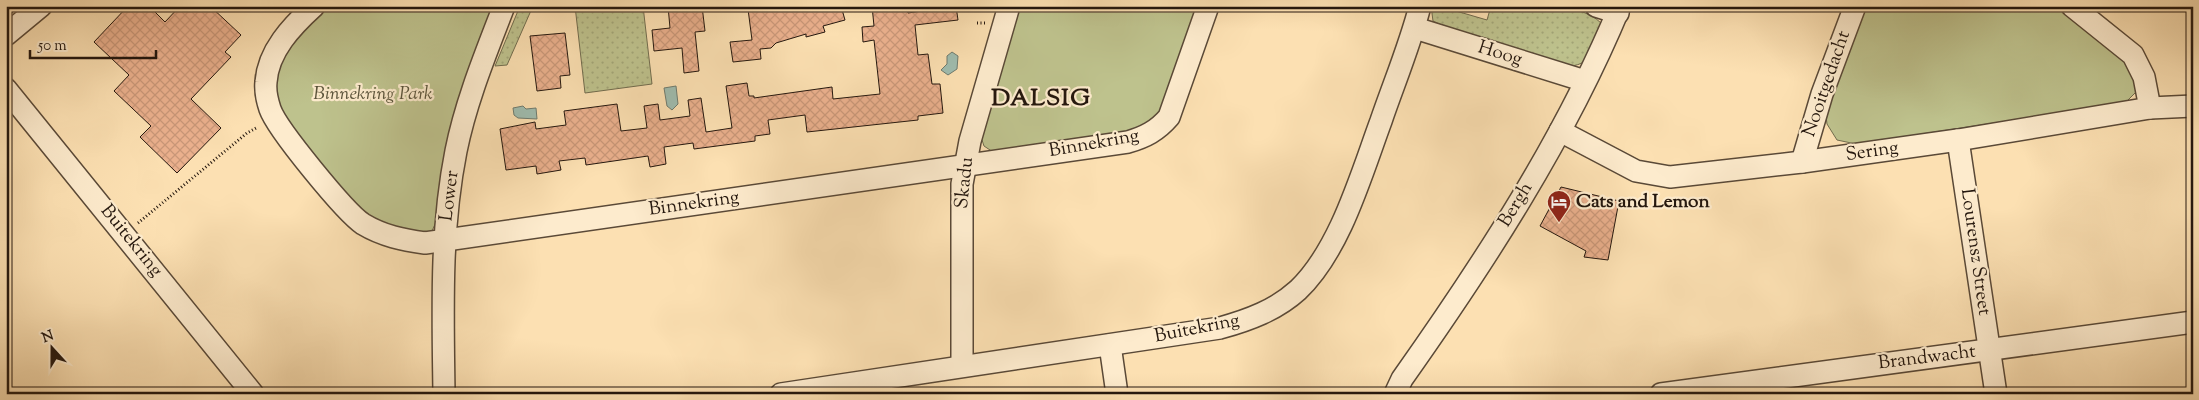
<svg xmlns="http://www.w3.org/2000/svg" width="2199" height="400" font-family="'Sorts Mill Goudy',serif">
<style>
.grass{fill:url(#grass-dots);stroke:#716c4e}
.park{fill:#bec28d;stroke:#716c4e}
.water{fill:#9fbdb0;stroke:#6e7b6f}
.building{fill:url(#building-cross-hatch);stroke:#24170e}
.lines{fill:none;stroke-linecap:round;stroke-linejoin:round}
.minor-casing{stroke:#5a4937;stroke-width:24}
.path{stroke:#24170e;stroke-width:3;stroke-dasharray:1 2.5;stroke-linecap:butt}
.minor{stroke:#fdebcd;stroke-width:21}
.labels{text-anchor:middle;dominant-baseline:central;stroke-width:4.5;stroke-linejoin:round;paint-order:stroke}
.street-label{font-size:19px;fill:#24170e;stroke:#fdebcd}
.park-label{font-size:19px;font-style:italic;fill:#5a533a;stroke:#fdebcd}
.poi-label{font-size:19px;font-weight:bold;fill:#24170e;stroke:#fdebcd;text-anchor:start}
.district-label{font-size:24px;font-weight:bold;letter-spacing:1px;fill:#24170e;stroke:#fdebcd}
</style>
<defs>
<pattern id="grass-dots" width="8" height="8" patternUnits="userSpaceOnUse" patternTransform="scale(1.25)"><rect width="8" height="8" fill="#bec28d"/><path d="M2 2h.1M6 6h.1" fill="none" stroke="#a3a678" stroke-width="1.8" stroke-linecap="round"/></pattern>
<pattern id="building-cross-hatch" width="8" height="8" patternUnits="userSpaceOnUse" patternTransform="scale(1.25)"><rect width="8" height="8" fill="#eab08d"/><path d="M0 0l8 8M0 8l8-8" fill="none" stroke="#c99778"/></pattern>
</defs>
<rect width="100%" height="100%" fill="#fce0b2"/>
<filter id="stains"><feTurbulence type="fractalNoise" baseFrequency=".004" numOctaves="4"/><feColorMatrix values="0 0 0 0 .2 0 0 0 0 .09 0 0 0 0 .02 0 0 0 .5 -.17"/></filter>
<radialGradient id="worn" r=".72"><stop offset=".6" stop-color="#630" stop-opacity="0"/><stop offset="1" stop-color="#630" stop-opacity=".3"/></radialGradient>
<g class="grass">
<path d="M520 6H533L507 65 495 66Z"/>
<path d="M575 6H643L652 84 585 93Z"/>
<path d="M1431 6H1457L1456 11 1487 20 1491 6C1522 6 1578 0 1601 23 1599 42 1593 65 1570 66L1447 28 1433 21Z"/>
</g>
<g class="park">
<path d="M326 6H496C460 77 450 144 436 222L432 231 426 235 369 221 293 131 275 100 276 68 304 28Z"/>
<path d="M1017 6H1203L1168 103 1145 129 993 152 984 146 980 134Z"/>
<path d="M1864 6H2059L2128 59 2138 77 2137 91 2125 103 1856 144 1837 140 1827 124 1825 108Z"/>
</g>
<g class="water">
<path d="M952 52 958 56 957 69 948 75 941 70 947 64V56Z"/>
<path d="M676 86 678 104 672 110 667 106 664 88Z"/>
<path d="M523 106 526 109 536 108 537 119 518 118 514 115 513 108Z"/>
</g>
<g class="building">
<path d="M128 6H149L165 22 180 6H210L241 35 225 52 231 57 191 99 221 128 177 173 140 137 151 126 114 91 129 75 94 42Z"/>
<path d="M668 6H702L705 31 695 32 699 71 684 73 682 48 654 51 652 30 670 28Z"/>
<path d="M754 6H841L845 20 823 26 825 32 806 37V34L776 43 771 48 760 49 761 59 733 62 730 42 752 40 748 9 754 8Z"/>
<path d="M872 6H907L908 13 956 6 958 20 915 25 918 55 928 54 932 84H940L943 113 918 116V120L807 132 805 115 768 120 770 134 755 136V141L694 149 693 143 664 147 666 164 650 167 648 156 586 165 585 158 559 161 561 170 537 174 536 166 506 170 500 129 535 122 536 129 566 125 564 111 617 104 621 131 647 128 644 106 658 104 660 120 690 116 688 100 701 98 706 132 732 128 726 86 747 83 749 96H754V98L832 87 833 99 880 94 874 40 863 42 862 27 874 26Z"/>
<path d="M565 33 570 75 560 76 561 88 537 91 530 36Z"/>
<path d="M1561 187 1619 201 1608 260 1584 257 1586 251 1540 226Z"/>
</g>
<g class="lines">
<g class="minor-casing">
<g id="minor">
<path d="M314 6C292 26 268 51 266 82 265 91 267 100 270 109 277 129 345 212 363 224 383 236 403 240 425 243L1128 142C1145 137 1157 131 1169 117L1208 6"/>
<path d="M1596 6 1618 13"/>
<path d="M2072 6 2133 55 2144 77 2150 108"/>
<path d="M1415 28 1585 81"/>
<path d="M6 35 41 6"/>
<path d="M6 89 253 394"/>
<path d="M1560 131 1636 171 1670 177 1802 162 1958 140 2150 108 2193 106"/>
<path d="M1958 140 1996 394"/>
<path d="M1802 162 1822 94 1855 6"/>
<path d="M1110 345 1117 394"/>
<path d="M962 365V184L970 141 1009 6"/>
<path d="M444 394C443 313 440 231 456 151 466 101 486 53 504 6"/>
<path d="M781 394 1220 328C1249 320 1276 310 1298 290 1340 250 1361 175 1381 121 1394 83 1410 45 1420 6"/>
<path d="M1395 394 1402 379C1484 263 1565 139 1620 6"/>
<path d="M1661 394 2193 322"/>
</g>
</g>
<g class="path">
<path d="M775 6 776 10"/>
<path d="M977 23H985"/>
<path d="M138 223 247 133 258 127"/>
</g>
<use href="#minor" class="minor"/>
</g>
<defs>
<g id="hotel-pin" transform="scale(1.25)"><path d="M0 17L-7.5 6A9.5 9.5 0 1 1 7.5 6Z" fill="#8f2418" stroke="#fdebcd"/><path d="M-6-4.5h1.5V1H6V5H4.5V3h-9V5H-6ZM-4 0a1.8 1.8 0 1 1 3.6 0ZM.5 0V-2.5h3Q6-2.5 6 0Z" fill="#fff"/></g>
</defs>
<g fill-rule="evenodd">
<use href="#hotel-pin" x="1559" y="202"/>
</g>
<g class="labels">
<g class="street-label">
<text transform="translate(1500 54) rotate(17)">Hoog</text>
<text transform="translate(1827 84) rotate(-71)">Nooitgedacht</text>
<text transform="translate(1094 144) rotate(-10)">Binnekring</text>
<text transform="translate(1872 152) rotate(-8)">Sering</text>
<text transform="translate(965 183) rotate(-84)">Skadu</text>
<text transform="translate(450 196) rotate(-83)">Lower</text>
<text transform="translate(694 204) rotate(-8)">Binnekring</text>
<text transform="translate(1516 205) rotate(-59)">Bergh</text>
<text transform="translate(131 241) rotate(51)">Buitekring</text>
<text transform="translate(1975 252) rotate(82)">Lourensz Street</text>
<text transform="translate(1197 329) rotate(-11)">Buitekring</text>
<text transform="translate(1927 358) rotate(-7)">Brandwacht</text>
</g>
<g class="park-label">
<text x="373" y="94">Binnekring Park</text>
</g>
<g class="poi-label">
<text x="1576" y="202">Cats and Lemon</text>
</g>
<g class="district-label">
<text x="1041" y="99">DALSIG</text>
</g>
</g>
<rect width="2199" height="400" fill="none" stroke="#fce0b2" stroke-width="25"/>
<rect x="8" y="8" width="2184" height="385" fill="none" stroke="#24170e" stroke-width="2.5"/>
<rect x="12" y="12" width="2174" height="375" fill="none" stroke="#24170e"/>
<g transform="translate(52 348) rotate(339)" stroke="#fdebcd" stroke-width="4" paint-order="stroke">
<path d="M0-4L9 19L0 12L-9 19Z" fill="#24170e"/>
<text y="-8" font-size="14" font-weight="bold" text-anchor="middle" fill="#24170e">N</text>
</g>
<path d="M30 50v8h126v-8" fill="none" stroke="#24170e" stroke-width="2.5"/>
<text x="38" y="50" font-size="15" fill="#24170e" stroke="#fdebcd" stroke-width="4" paint-order="stroke">50 m</text>
<rect width="100%" height="100%" filter="url(#stains)"/>
<rect width="100%" height="100%" fill="url(#worn)"/>
</svg>
